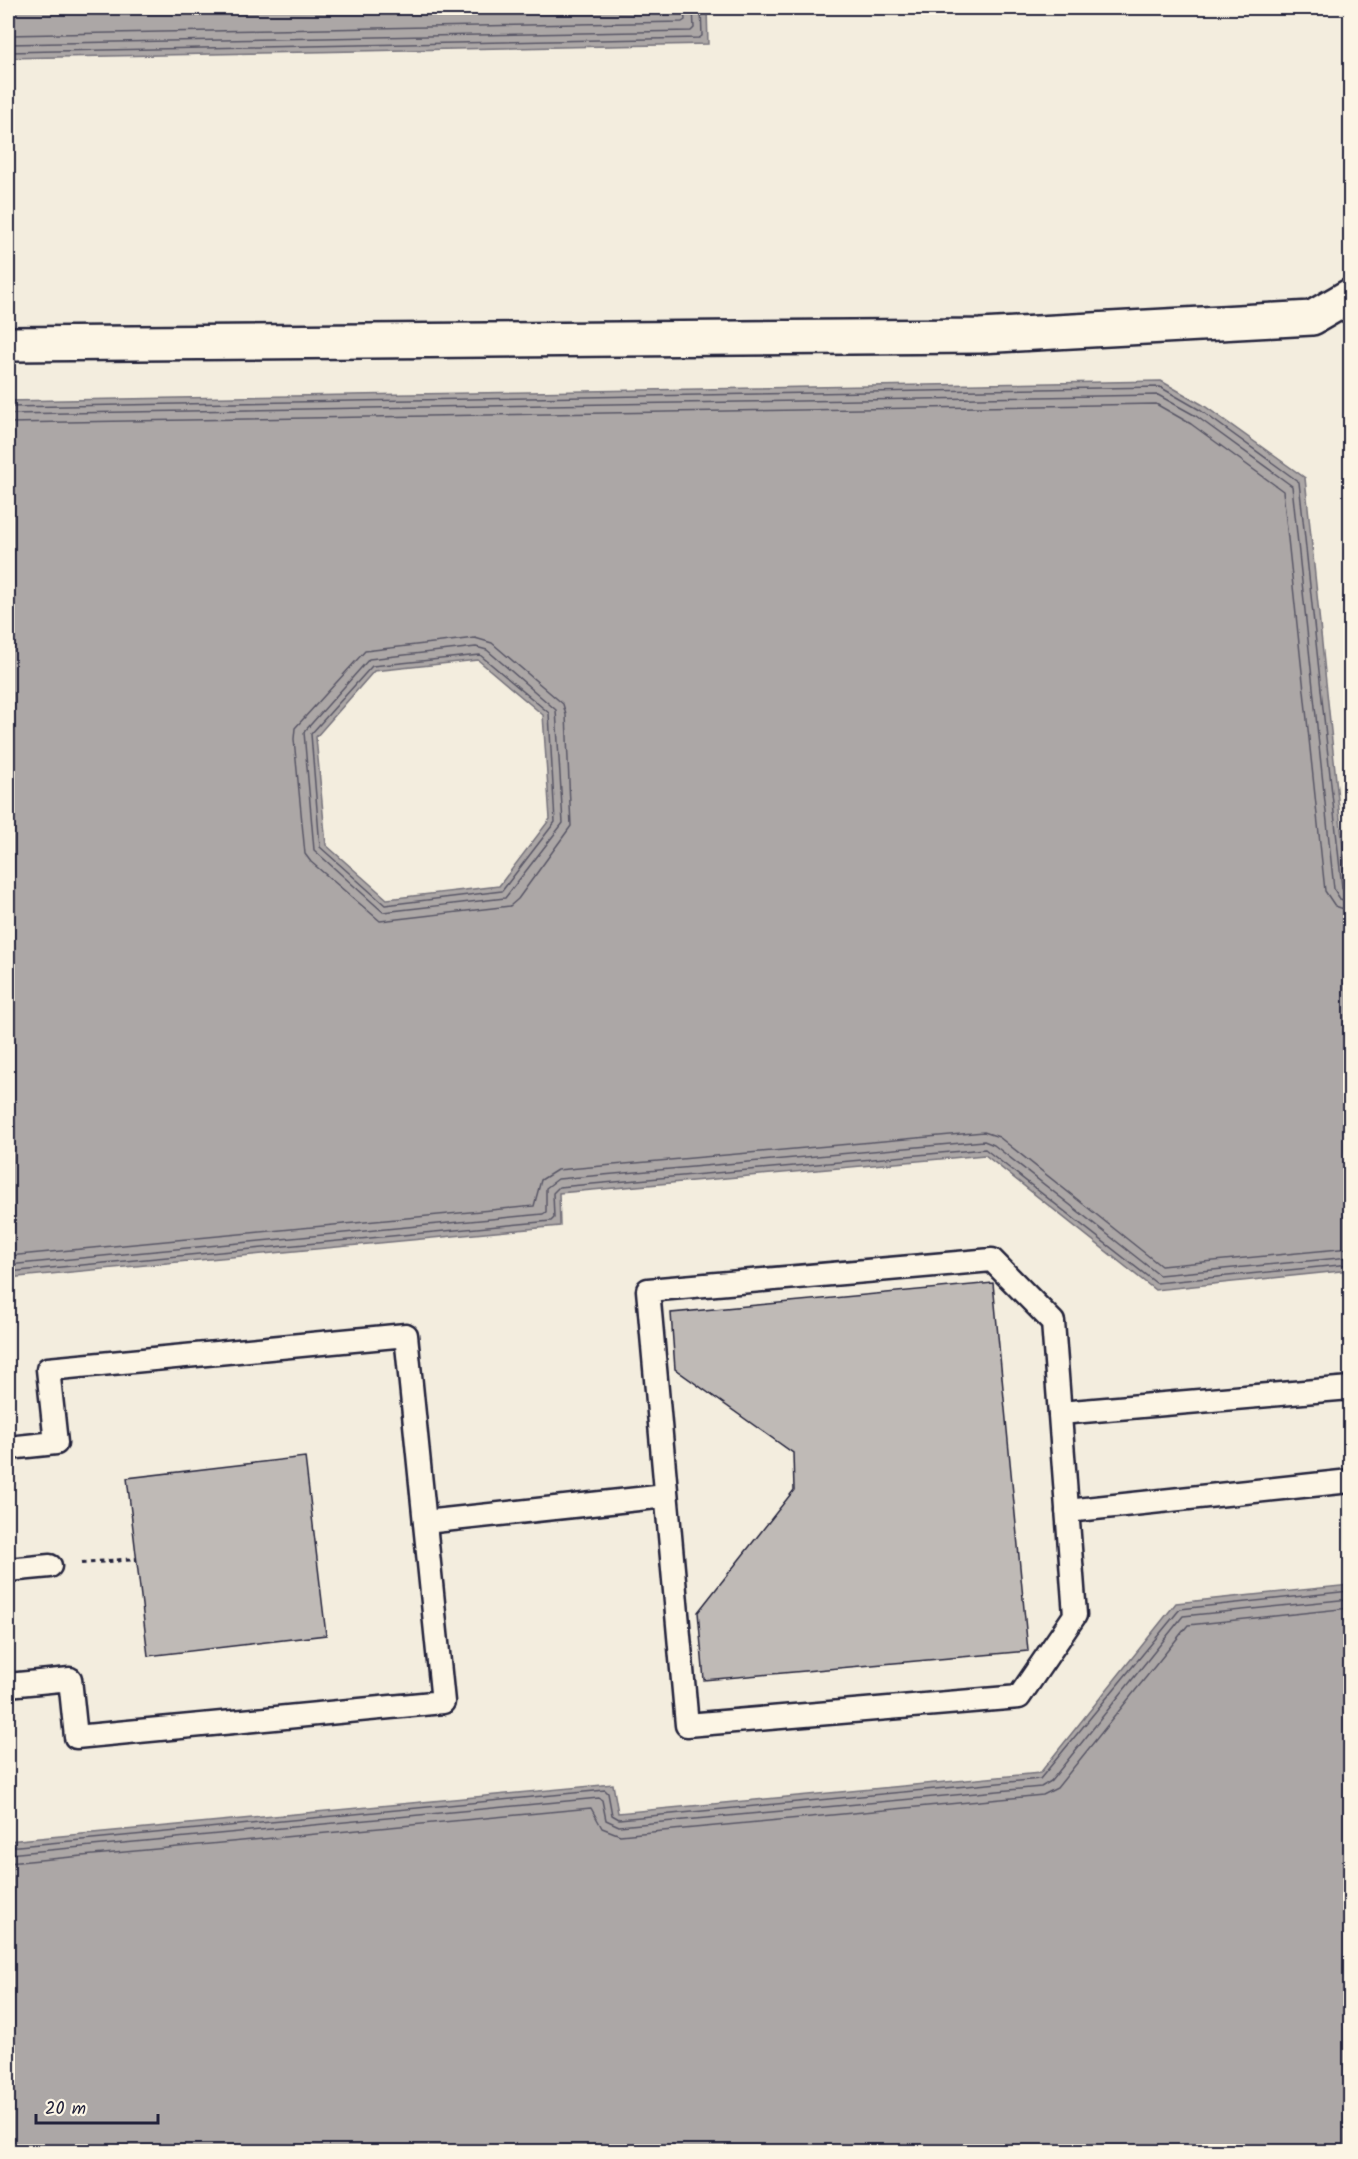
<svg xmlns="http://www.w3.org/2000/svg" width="1358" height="2159" font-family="Kalam,sans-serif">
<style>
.water{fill:#aca7a6;stroke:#75727b;stroke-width:1.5;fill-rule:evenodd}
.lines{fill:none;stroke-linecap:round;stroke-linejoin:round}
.shore{stroke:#595766;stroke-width:1.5}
.building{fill:#bfbab6;stroke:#22223b;stroke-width:1.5}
.lane-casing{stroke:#22223b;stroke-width:27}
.street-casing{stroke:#22223b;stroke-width:38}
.path{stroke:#22223b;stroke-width:4;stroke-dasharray:4.5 4.5;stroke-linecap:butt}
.lane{stroke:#fcf5e5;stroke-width:22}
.street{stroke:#fcf5e5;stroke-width:33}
</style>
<rect width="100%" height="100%" fill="#f3edde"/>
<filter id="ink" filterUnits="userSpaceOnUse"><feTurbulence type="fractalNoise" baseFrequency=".0167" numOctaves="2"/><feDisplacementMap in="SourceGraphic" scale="12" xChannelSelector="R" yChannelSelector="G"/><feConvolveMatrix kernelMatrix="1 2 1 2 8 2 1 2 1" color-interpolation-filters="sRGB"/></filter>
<g filter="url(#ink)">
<g class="water">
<path d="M8 8H707L708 44 8 58Z"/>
<path d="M1161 381 1203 405 1305 478 1350 916V1270L1155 1290 985 1155 559 1193 560 1226 8 1278V401ZM478 660 543 715 550 819 499 886 387 899 326 845 316 737 374 671Z"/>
<path d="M1350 1585V2151H8V1841L613 1784 618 1813 1040 1773 1176 1603Z"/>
</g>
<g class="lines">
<g class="shore">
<path d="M8 35 682 22 685 20 684 8"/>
<path d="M8 44 691 31 694 28 693 8"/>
<path d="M8 52 699 38 702 36 701 8"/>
<path d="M8 407 1160 387 1200 410 1299 482 1342 888 1345 893 1350 894"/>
<path d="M8 414 1158 395 1196 416 1292 486 1334 889 1340 899 1350 902"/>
<path d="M8 423 1156 404 1191 424 1283 491 1325 891 1335 906 1350 911"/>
<path d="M475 638 492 643 563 704 566 715 571 826 518 899 510 906 380 921 311 862 305 854 294 739 295 728 365 651Z"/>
<path d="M476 647 487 650 556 710 563 823 505 898 383 912 314 850 304 732 369 659Z"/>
<path d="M480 655 549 713 555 822 502 891 385 905 320 847 311 734 372 666Z"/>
<path d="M8 1256 534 1206 541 1180 557 1170 984 1132 999 1137 1161 1266 1350 1248"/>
<path d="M8 1265 543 1214 546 1212V1188L558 1179 984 1141 994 1145 1159 1275 1350 1257"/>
<path d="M8 1272 551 1221 554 1218 553 1193 559 1187 985 1149 1156 1283 1350 1264"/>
<path d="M8 1847 605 1790 608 1793 612 1815 619 1819 1040 1779 1180 1609 1350 1591"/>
<path d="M8 1854 599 1798 602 1800 606 1820 619 1826 1041 1787 1051 1781 1183 1616 1350 1599"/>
<path d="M8 1863 591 1808 602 1828 620 1835 1043 1795 1057 1788 1188 1625 1350 1608"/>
</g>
</g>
<g class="building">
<path d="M993 1283 1028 1651 704 1680 698 1612 794 1490 793 1453 675 1369 671 1313Z"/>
<path d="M305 1457 326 1635 148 1656 127 1478Z"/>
</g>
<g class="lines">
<g class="lane-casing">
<g id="lane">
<path d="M992 1260 1053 1322 1075 1615 1019 1697 687 1725 648 1290Z"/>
<path d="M1060 1413 1350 1388"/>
<path d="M8 1448 56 1443 48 1369 406 1335 443 1702 76 1737 70 1679 8 1685"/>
<path d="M1067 1511 1350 1481"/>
<path d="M425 1522 666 1496"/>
<path d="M8 1570 50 1566"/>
</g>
</g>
<g class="street-casing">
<path id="street" d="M8 344 980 336 1312 318 1350 296"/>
</g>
<path class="path" d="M81 1563 137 1559"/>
<use href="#lane" class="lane"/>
<use href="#street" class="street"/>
</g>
</g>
<rect width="1358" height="2159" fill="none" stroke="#fcf5e5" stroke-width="30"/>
<rect x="15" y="15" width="1328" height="2129" fill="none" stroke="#22223b" stroke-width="2" filter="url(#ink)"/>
<path d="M36 2114v9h122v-9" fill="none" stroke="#22223b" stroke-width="3"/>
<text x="45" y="2114" font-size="18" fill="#22223b" stroke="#fcf5e5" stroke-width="4.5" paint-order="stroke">20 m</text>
</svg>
